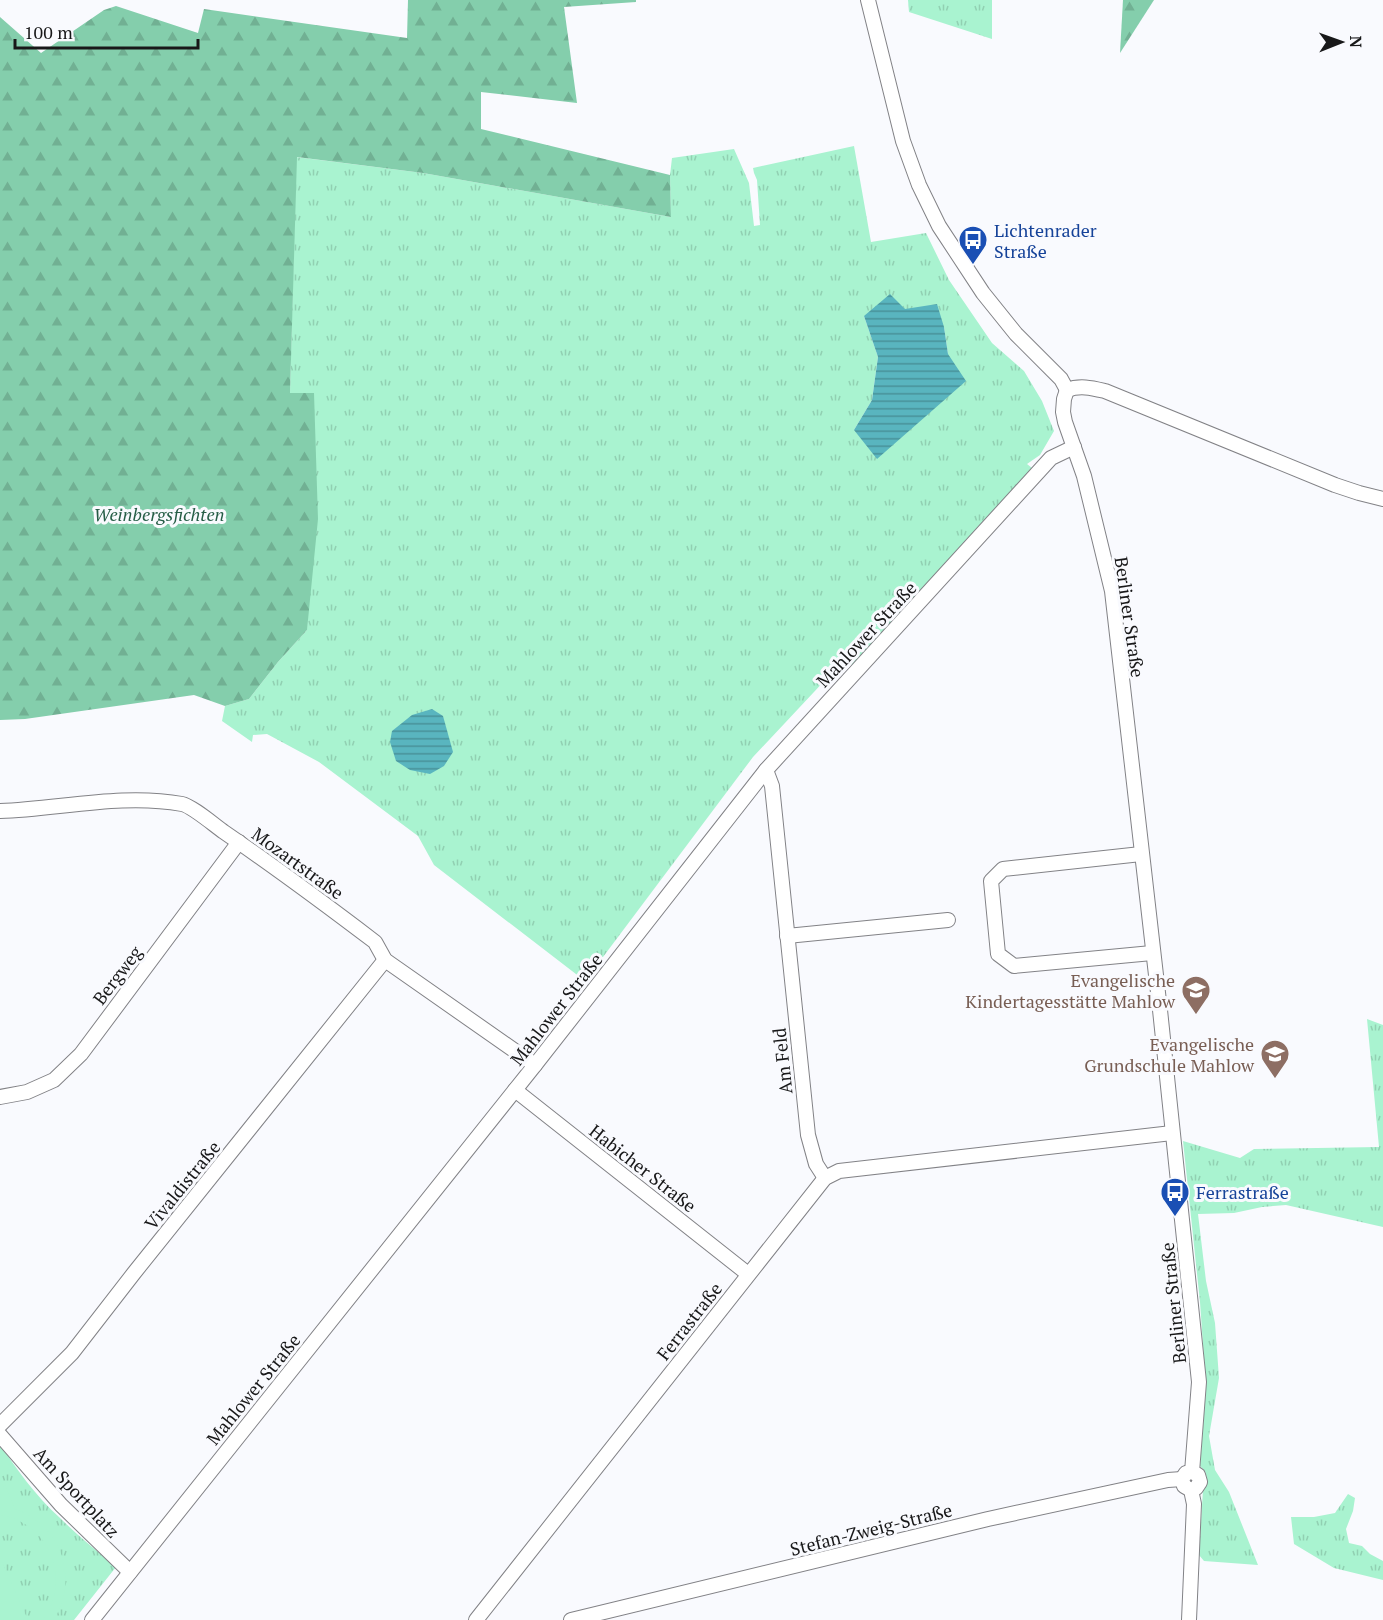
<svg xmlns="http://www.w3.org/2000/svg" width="1383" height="1620" font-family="'PT Serif',serif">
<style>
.grass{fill:url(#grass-tufts);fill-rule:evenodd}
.forest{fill:url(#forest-firs)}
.pitch{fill:#a9f3d0}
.water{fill:url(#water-rules)}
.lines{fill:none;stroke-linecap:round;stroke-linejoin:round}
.minor-casing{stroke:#828286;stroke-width:16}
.minor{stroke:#fff;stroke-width:14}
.labels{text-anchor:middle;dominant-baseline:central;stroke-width:6;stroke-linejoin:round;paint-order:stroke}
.transit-label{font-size:18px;fill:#164399;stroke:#f9fafe;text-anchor:start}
.park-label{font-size:18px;font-style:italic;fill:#255d46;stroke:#f9fafe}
.street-label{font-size:18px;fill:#181819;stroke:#f9fafe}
.education-label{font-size:18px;fill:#785e54;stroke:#f9fafe;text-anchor:end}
</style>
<defs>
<pattern id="grass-tufts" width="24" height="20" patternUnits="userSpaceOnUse" patternTransform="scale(1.5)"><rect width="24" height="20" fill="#a9f3d0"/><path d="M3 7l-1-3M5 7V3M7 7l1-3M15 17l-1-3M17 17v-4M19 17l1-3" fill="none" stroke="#91d0b2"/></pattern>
<pattern id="forest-firs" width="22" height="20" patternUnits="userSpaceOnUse" patternTransform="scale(1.5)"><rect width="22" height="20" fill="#84ceac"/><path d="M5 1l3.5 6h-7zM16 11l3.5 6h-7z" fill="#71b093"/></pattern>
<pattern id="water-rules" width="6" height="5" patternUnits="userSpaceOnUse" patternTransform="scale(1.5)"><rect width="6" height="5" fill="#59b5bf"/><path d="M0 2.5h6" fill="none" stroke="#49929a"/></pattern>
</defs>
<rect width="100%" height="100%" fill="#f9fafe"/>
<g class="grass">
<path d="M908 0H992V39L909 12Z"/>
<path d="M854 146 871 242 926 233 949 280 992 343 1024 371 1042 401 1054 431 1040 455 1027 464 1032 468 1033 472 853 666 843 661 753 757 585 981 434 865 418 836 319 762 267 734 253 735 252 742 222 721 225 706 249 699 278 662 307 630 314 393H290L296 157 423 173 671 217 670 175 672 158 734 149 749 183 754 226 760 225 757 180 754 173 753 168ZM864 316 944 327 948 354 854 430 872 400 878 357Z"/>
<path d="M1367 1019 1383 1025V1227L1286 1205 1262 1207 1234 1213 1198 1214 1206 1281 1215 1323 1219 1378 1209 1436 1215 1470 1229 1492 1258 1565 1204 1561 1199 1555 1203 1490 1207 1479 1205 1471 1200 1466 1206 1388 1200 1302 1183 1141 1240 1158 1254 1149 1379 1147Z"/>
<path d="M0 1444C17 1470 36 1496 59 1517 77 1535 97 1551 116 1567L74 1620H0Z"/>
<path d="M1348 1494 1355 1498 1353 1511 1346 1529 1349 1543 1362 1546 1370 1554 1383 1561V1580L1334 1568 1294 1544 1291 1517H1314L1335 1513Z"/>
</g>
<g class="forest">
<path d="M408 0H636V2L564 7 577 103 481 92V129L670 175 671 217 423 173 297 157 290 393H314L318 519 307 630 278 662 249 699 225 706 194 695 25 719 0 720V17L41 53 104 10 116 6 198 33 204 9 407 38Z"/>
<path d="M1123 0H1154L1120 53Z"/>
</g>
<g class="pitch">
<path d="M5 1485 15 1509C62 1526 79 1577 54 1620H43C72 1579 50 1523 0 1515V1488Z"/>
<path d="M0 1557 28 1620H0Z"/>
</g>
<g class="water">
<path d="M890 294 905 309 937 304 944 327 948 354 966 381 877 459 854 430 872 400 878 357 864 316Z"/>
<path d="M432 709 443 716 453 752 444 766 430 774 410 770 396 761 390 742 392 731 412 715Z"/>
</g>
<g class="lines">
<g class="minor-casing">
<g id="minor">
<path d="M868 0 903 141 919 185 939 226 983 293 1016 334 1061 379 1067 390"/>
<path d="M1067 390 1064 399 1063 412 1065 422 1084 476 1112 591 1160 1010 1199 1382 1192 1472"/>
<path d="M1067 390C1080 385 1092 388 1105 391L1335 485 1359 493 1383 499"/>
<path d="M766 770 772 786 808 1135 816 1164 825 1178"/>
<path d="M0 811C60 809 122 793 182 804 192 806 214 825 224 832 275 867 325 904 375 942L385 960 535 1065"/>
<path d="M1141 854 1003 869 991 881 998 954 1014 966 1152 953"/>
<path d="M787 936 948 920"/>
<path d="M515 1090 748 1274"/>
<path d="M0 1097 27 1092 54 1080 81 1054 239 842"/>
<path d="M0 1425 72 1353 134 1273 385 960"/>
<path d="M0 1435 61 1505 130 1572"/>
<path d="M92 1620 535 1065 766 770 1051 458 1074 447"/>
<path d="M476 1620 825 1178 839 1171 1172 1133"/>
<path d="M571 1620 988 1519 1168 1480 1182 1479"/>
<path d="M1189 1620 1194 1504 1191 1490 1184 1486 1182 1479 1186 1473 1192 1472 1198 1475 1200 1482 1196 1488 1191 1490"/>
</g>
</g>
<use href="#minor" class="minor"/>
</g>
<defs>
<g id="bus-pin" transform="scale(1.5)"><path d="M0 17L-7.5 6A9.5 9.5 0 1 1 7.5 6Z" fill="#1a4fb4" stroke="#f9fafe"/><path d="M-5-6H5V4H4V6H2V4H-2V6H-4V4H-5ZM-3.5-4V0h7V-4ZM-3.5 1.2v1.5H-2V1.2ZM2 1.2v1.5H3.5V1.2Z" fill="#fff"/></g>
<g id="school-pin" transform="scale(1.5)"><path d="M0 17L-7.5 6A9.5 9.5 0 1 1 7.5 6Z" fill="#8d6e63" stroke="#f9fafe"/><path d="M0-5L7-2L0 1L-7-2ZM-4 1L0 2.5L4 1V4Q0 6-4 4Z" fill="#fff"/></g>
</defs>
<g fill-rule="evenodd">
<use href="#bus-pin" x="973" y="240"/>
<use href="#school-pin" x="1196" y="990"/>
<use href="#school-pin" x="1275" y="1054"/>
<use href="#bus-pin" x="1175" y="1192"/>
</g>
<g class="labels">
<g class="transit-label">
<text x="994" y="230">Lichtenrader<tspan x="994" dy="21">Straße</tspan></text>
<text x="1196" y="1192">Ferrastraße</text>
</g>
<g class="park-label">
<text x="159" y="514">Weinbergsfichten</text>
</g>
<g class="street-label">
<text transform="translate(1130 617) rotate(82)">Berliner Straße</text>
<text transform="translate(866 634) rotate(-47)">Mahlower Straße</text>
<text transform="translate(298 863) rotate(36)">Mozartstraße</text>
<text transform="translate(117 975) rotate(-53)">Bergweg</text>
<text transform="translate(556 1009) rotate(-52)">Mahlower Straße</text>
<text transform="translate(782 1061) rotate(-96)">Am Feld</text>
<text transform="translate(643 1168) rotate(38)">Habicher Straße</text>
<text transform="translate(182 1185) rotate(-51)">Vivaldistraße</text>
<text transform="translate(1173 1303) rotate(-96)">Berliner Straße</text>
<text transform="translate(689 1321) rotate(-52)">Ferrastraße</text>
<text transform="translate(253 1389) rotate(-51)">Mahlower Straße</text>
<text transform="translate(77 1492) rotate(47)">Am Sportplatz</text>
<text transform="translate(871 1529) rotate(-14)">Stefan-Zweig-Straße</text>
</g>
<g class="education-label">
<text x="1175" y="980">Evangelische<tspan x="1175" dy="21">Kindertagesstätte Mahlow</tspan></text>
<text x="1254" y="1044">Evangelische<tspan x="1254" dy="21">Grundschule Mahlow</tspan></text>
</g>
</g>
<g transform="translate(1341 42) rotate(89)" stroke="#f9fafe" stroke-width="4.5" paint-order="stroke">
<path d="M0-4.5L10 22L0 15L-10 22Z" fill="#181819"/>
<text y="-9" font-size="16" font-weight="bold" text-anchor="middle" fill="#181819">N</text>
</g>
<path d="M15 39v9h183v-9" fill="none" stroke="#181819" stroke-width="3"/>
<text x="24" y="39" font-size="18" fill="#181819" stroke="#f9fafe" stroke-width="4.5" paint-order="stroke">100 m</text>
</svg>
